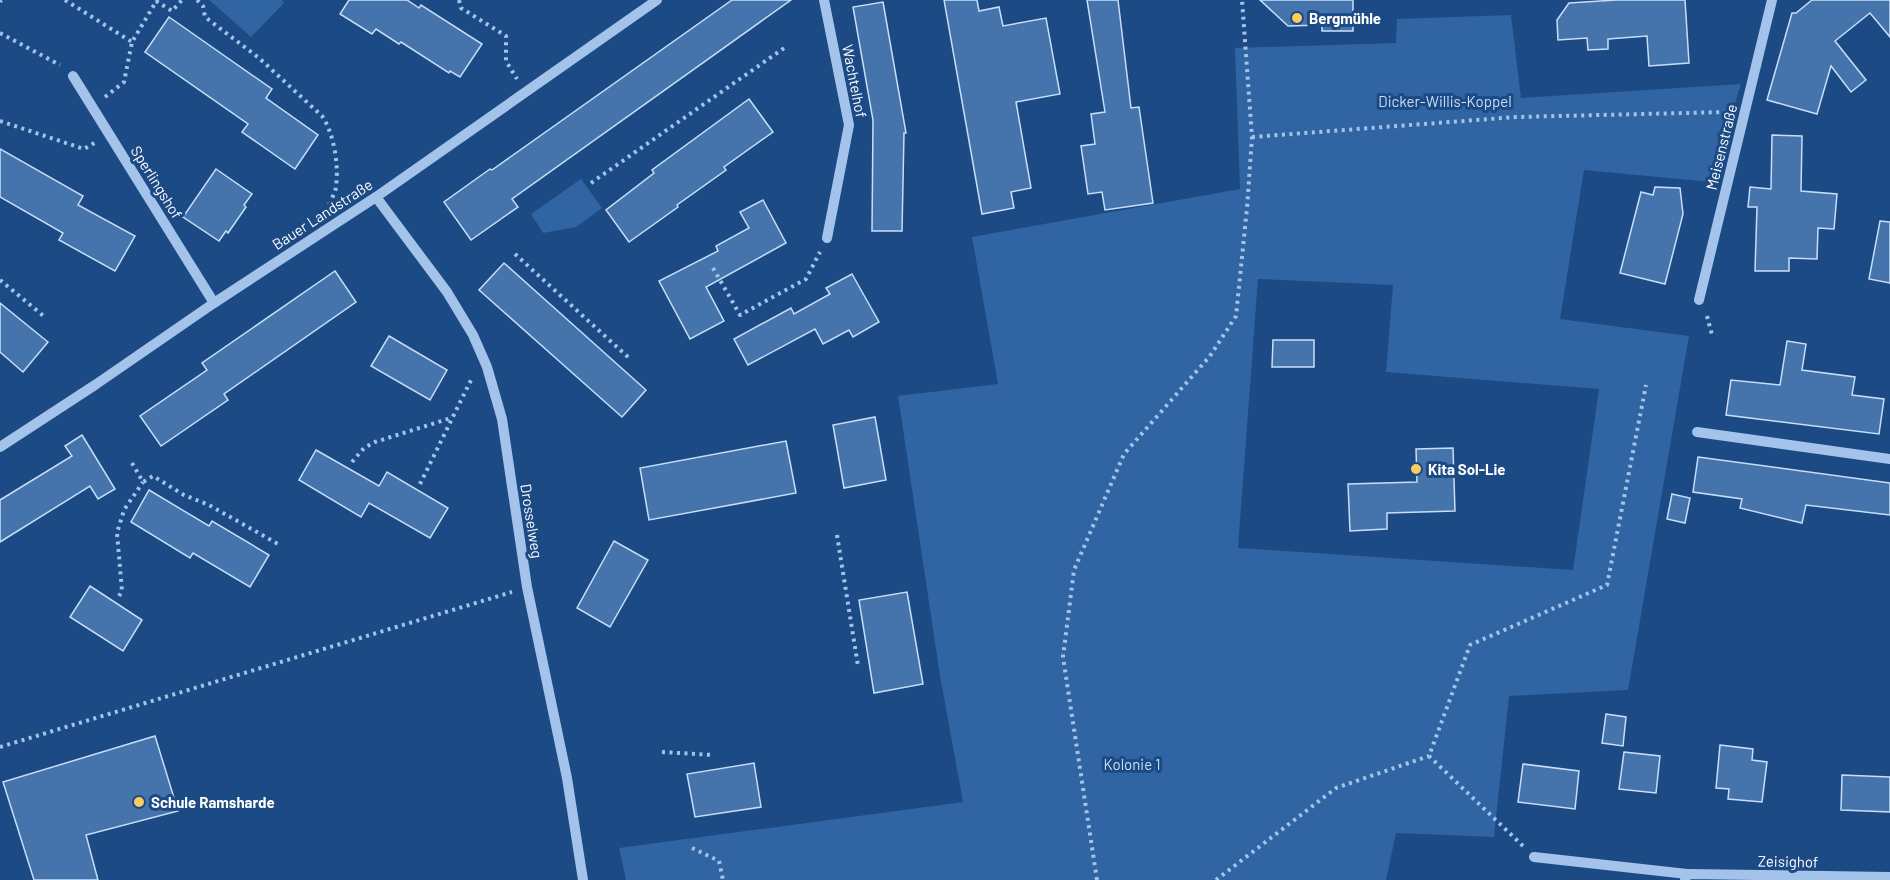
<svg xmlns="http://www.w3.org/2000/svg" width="1890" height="880" font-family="Barlow,sans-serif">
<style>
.green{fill:#3064a2;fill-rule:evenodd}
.building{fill:#4574ad;stroke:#c7def8;stroke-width:1.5}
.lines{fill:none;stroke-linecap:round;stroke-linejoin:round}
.path{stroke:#a3c3ea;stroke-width:4;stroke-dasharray:3 4.5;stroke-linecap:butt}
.minor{stroke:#a3c3ea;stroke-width:10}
.poi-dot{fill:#fbcd61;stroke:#1c4a84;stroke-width:2}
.labels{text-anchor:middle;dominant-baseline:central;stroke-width:6;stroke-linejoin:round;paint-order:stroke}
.poi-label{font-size:15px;font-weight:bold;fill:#fff;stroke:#1c4a84;text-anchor:start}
.street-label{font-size:15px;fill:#fff;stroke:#1c4a84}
.park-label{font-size:15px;fill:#c7def8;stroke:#1c4a84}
</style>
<rect width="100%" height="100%" fill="#1c4a84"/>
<g class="green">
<path d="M209 0H282L284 3 251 37Z"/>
<path d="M1511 15 1521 98 1741 84 1711 182 1584 170 1560 319 1689 336 1628 690 1509 696 1494 837 1396 833 1386 880H626L619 848 963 802 940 676 898 396 998 384 972 237 1240 189 1235 48 1396 43 1397 19ZM1258 279 1393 285 1386 372 1599 389 1573 570 1238 548Z"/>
<path d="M581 179 602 208 576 227 543 233 531 214Z"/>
</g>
<g class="building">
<path d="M349 0H407L419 8 421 5 482 44 460 77 450 71 449 73 401 42 399 44 376 29 372 34 340 14Z"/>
<path d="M732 0H791L512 199 518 207 471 240 444 202 490 169 492 170Z"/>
<path d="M944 0H977L979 11 999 7 1003 26 1046 18 1060 94 1016 102 1031 188 1011 192 1014 208 982 214Z"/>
<path d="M1087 0H1118L1131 108 1139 107 1153 203 1105 210 1102 192 1088 194 1081 146 1095 144 1091 114 1105 112Z"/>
<path d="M1260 0H1353V31H1322V25L1288 26Z"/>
<path d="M1616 0H1685L1689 63 1649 66 1647 36 1608 39V49L1588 50 1587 38 1558 40 1557 20 1569 3Z"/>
<path d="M1812 0H1890V37L1870 13 1835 41 1866 80 1851 92 1831 66 1817 114 1767 100 1792 13H1796Z"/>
<path d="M883 2 906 133H904L902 231H872L873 120 853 7Z"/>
<path d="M169 17 272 89 266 98 318 135 295 169 242 132 248 124 145 52Z"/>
<path d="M749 99 773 132 724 167 726 170 677 205 678 207 629 242 606 210 654 173 652 170Z"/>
<path d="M1772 135 1802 136 1801 191 1837 194 1834 229 1818 228 1817 259 1789 258V271H1755L1757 207H1748L1750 187 1771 189Z"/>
<path d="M0 149 83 196 78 205 135 236 115 271 59 240 63 233 0 197Z"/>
<path d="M216 169 252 194 244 205 246 207 228 233 226 231 219 241 183 217Z"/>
<path d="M1655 187 1680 188 1683 214 1665 284 1620 273 1641 192 1653 195Z"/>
<path d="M763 200 786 243 706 287 724 321 690 339 659 281 718 251 716 246 749 228 740 212Z"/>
<path d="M1880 221 1890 222V283L1869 279Z"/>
<path d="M504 263 646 390 622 417 479 290Z"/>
<path d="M335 271 356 302 224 394 228 400 161 446 140 416 207 370 202 363Z"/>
<path d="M852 274 879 322 853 337 849 330 823 344 815 329 748 365 734 339 791 308 794 314 830 294 826 288Z"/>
<path d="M0 303 48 342 23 372 0 352Z"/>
<path d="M389 336 447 370 430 400 371 366Z"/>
<path d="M1273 340H1314V367H1272Z"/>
<path d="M1787 341 1806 344 1802 370 1855 377 1852 395 1884 399 1879 434 1726 415 1731 380 1780 385Z"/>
<path d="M875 417 886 480 844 488 833 425Z"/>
<path d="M82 435 115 489 98 499 90 486 0 542V500L72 456 65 446Z"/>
<path d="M786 441 796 493 649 520 640 468Z"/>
<path d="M1453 448 1455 511 1387 513V529L1350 531 1348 484 1417 482 1416 449Z"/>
<path d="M316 450 379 486 387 472 448 508 430 538 369 503 361 517 299 480Z"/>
<path d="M1698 457 1890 483V515L1806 505 1802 523 1740 508 1742 499 1693 492Z"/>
<path d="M149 490 209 526 212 521 269 555 250 587 193 553 190 558 131 522Z"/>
<path d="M1672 494 1690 498 1685 523 1667 519Z"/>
<path d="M614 541 648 560 610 627 577 608Z"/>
<path d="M90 586 142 620 123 651 70 617Z"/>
<path d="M907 592 923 684 874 693 859 600Z"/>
<path d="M1606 714 1626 717 1623 746 1602 743Z"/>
<path d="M155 736 178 811 86 835 98 880H34L3 782Z"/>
<path d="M1720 745 1753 749 1752 760 1767 762 1762 802 1728 799 1729 789 1716 788Z"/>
<path d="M1624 752 1660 756 1656 793 1619 789Z"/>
<path d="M754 763 761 807 695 817 687 774Z"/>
<path d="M1523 764 1579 771 1575 809 1518 802Z"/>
<path d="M1842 775 1890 777V812L1841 810Z"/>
</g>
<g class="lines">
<g class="path">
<path d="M65 0 132 42"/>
<path d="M197 0 203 6 205 17 259 58 322 116C334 133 339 166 336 186 336 192 331 199 329 205L331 208"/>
<path d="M459 0 461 8 506 36V61L517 79"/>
<path d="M156 1 172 11 182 0"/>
<path d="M0 2 1 0"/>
<path d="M0 33 60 65"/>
<path d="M105 97 124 82 132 42 157 0"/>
<path d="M0 121 84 149 96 142"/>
<path d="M1252 137 1516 117 1727 112"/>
<path d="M591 183 787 46"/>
<path d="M515 254 629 358"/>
<path d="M713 268 740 315 806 279 820 252"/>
<path d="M0 280 46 318"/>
<path d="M1707 316 1712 335"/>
<path d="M352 462 364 448 375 442 451 418"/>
<path d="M132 463 143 482 153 476 184 495 209 505 278 544"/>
<path d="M420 484 472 378"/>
<path d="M837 535 858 666"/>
<path d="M119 596 122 591 117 533 124 510 143 482"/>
<path d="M0 747 512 592"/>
<path d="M662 752 713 755"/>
<path d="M1523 846 1429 756 1470 645 1607 585 1646 385"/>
<path d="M692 848 719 861 723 880"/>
<path d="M1097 880 1063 657 1074 570 1124 454 1210 356 1236 316 1247 208 1252 137 1242 0"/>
<path d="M1216 880 1336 788 1429 756"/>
</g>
<g class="minor">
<path d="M824 0 849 125 827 238"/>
<path d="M73 76 214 303"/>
<path d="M376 197 447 292 473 335 487 367 502 419 527 587 567 778 583 880"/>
<path d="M1699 300 1772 0"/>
<path d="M1697 432 1890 459"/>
<path d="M0 447 95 385 214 303 376 197 657 0"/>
<path d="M1534 857 1687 874"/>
<path d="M1685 880 1687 874 1890 877"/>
</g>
</g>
<g class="poi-dot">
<circle cx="1297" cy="18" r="6"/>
<circle cx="1416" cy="469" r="6"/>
<circle cx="139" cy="802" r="6"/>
</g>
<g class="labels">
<g class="poi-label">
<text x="1309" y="18">Bergmühle</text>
<text x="1428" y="469">Kita Sol-Lie</text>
<text x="151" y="802">Schule Ramsharde</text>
</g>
<g class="street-label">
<text transform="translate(855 81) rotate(79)">Wachtelhof</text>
<text transform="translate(1721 147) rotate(-76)">Meisenstraße</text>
<text transform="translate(157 182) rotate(58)">Sperlingshof</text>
<text transform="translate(322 214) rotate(-33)">Bauer Landstraße</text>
<text transform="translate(532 521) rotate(81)">Drosselweg</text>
<text transform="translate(1788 861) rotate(1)">Zeisighof</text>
</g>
<g class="park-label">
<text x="1445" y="101">Dicker-Willis-Koppel</text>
<text x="1132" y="764">Kolonie 1</text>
</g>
</g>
</svg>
